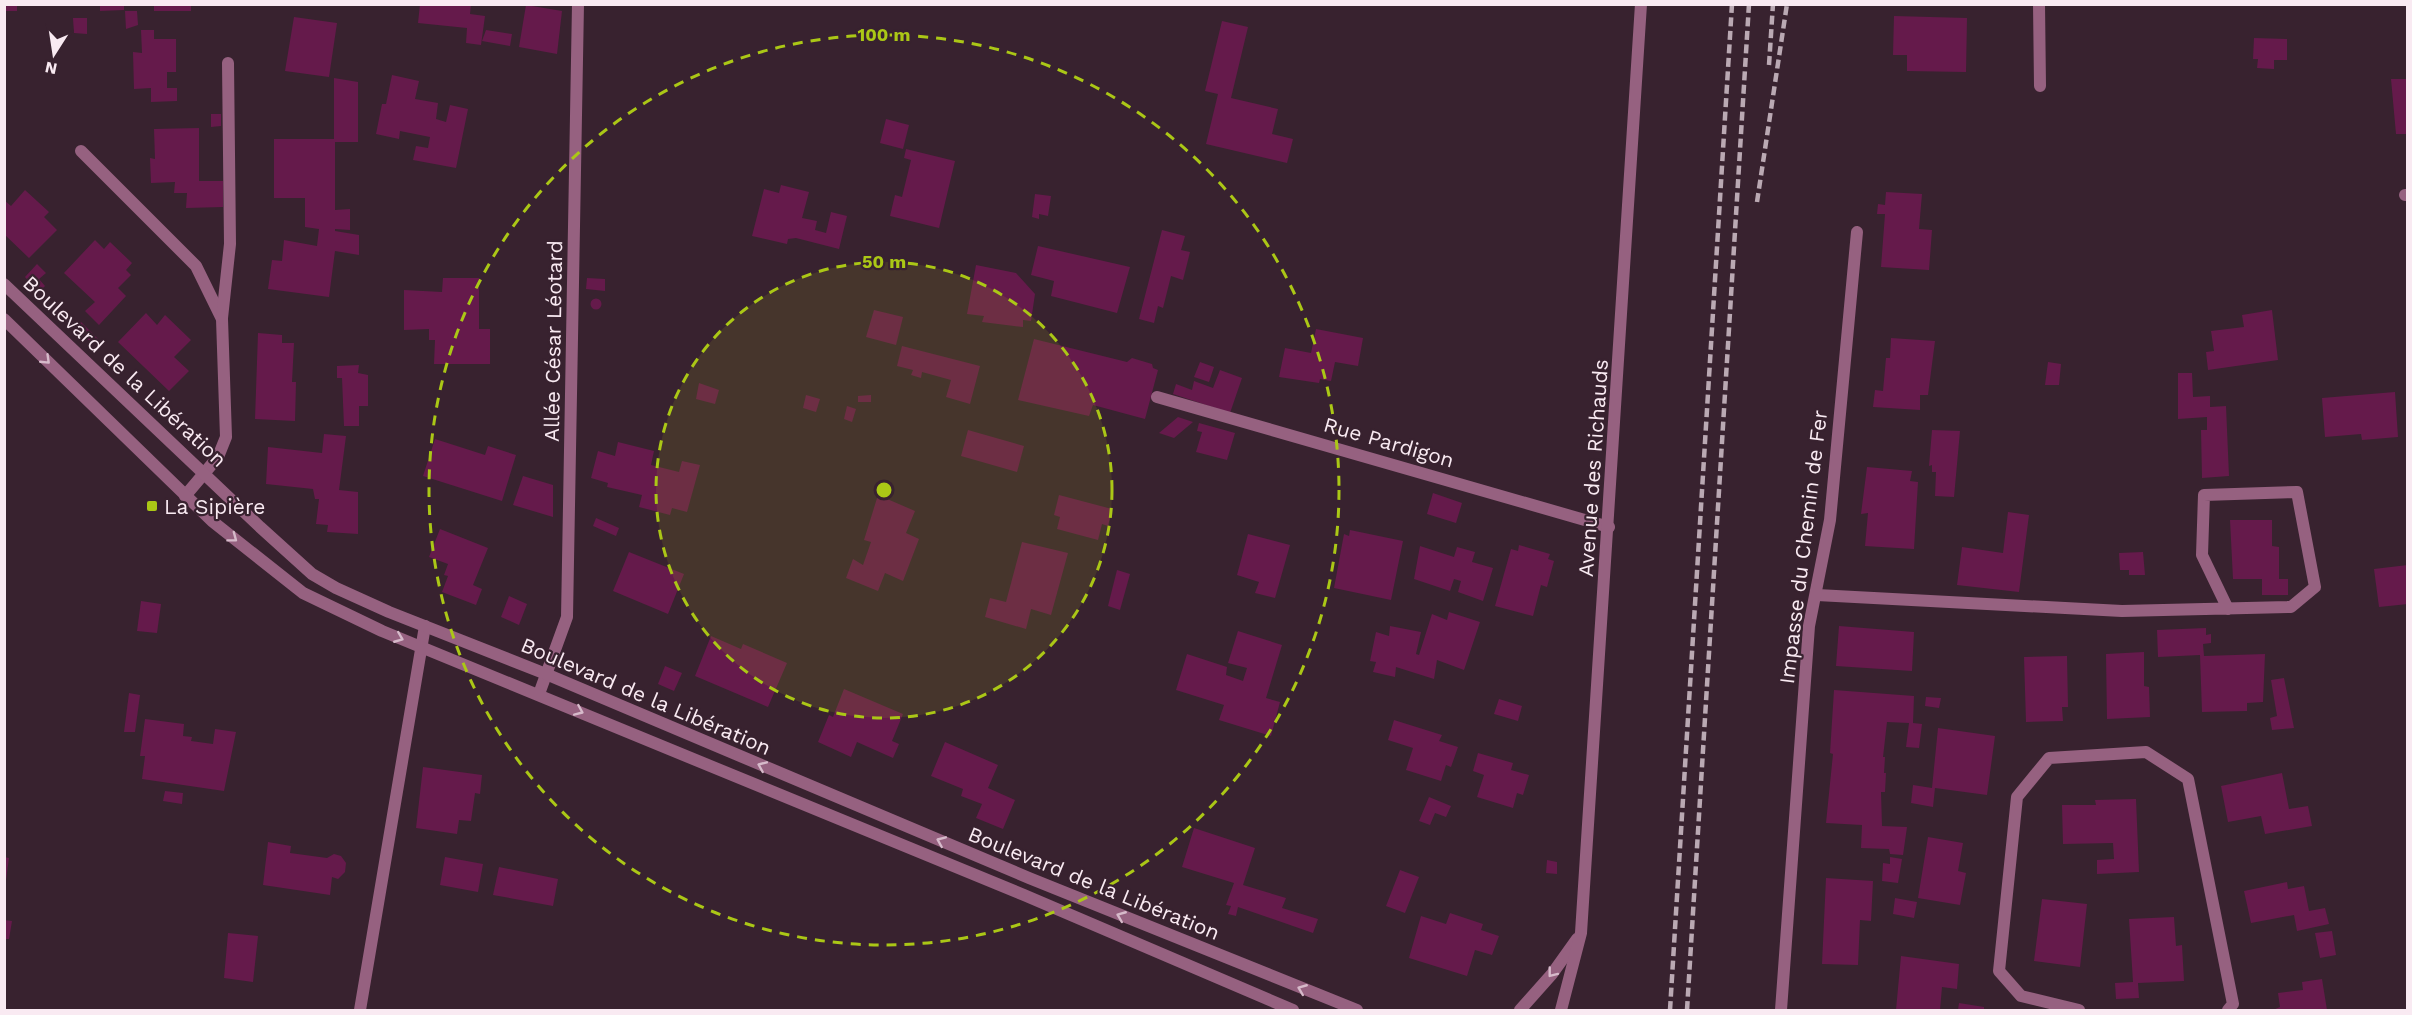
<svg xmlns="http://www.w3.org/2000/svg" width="2412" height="1015" font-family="'Work Sans',sans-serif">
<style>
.building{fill:#651a4b}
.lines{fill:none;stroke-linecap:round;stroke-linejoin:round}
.service{stroke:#966180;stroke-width:12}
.minor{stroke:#966180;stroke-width:12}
.tertiary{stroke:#966180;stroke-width:12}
.rail{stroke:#baa9b3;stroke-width:4.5;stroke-dasharray:9 4.5;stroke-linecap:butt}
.oneway{stroke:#d6baca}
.ring{fill:none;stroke:#abc716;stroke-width:3;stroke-dasharray:10 8}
.poi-dot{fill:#abc716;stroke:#38222f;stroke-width:2}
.labels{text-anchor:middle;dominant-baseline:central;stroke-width:4.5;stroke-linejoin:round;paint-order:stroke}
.street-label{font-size:21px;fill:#f9eaf2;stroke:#38222f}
.poi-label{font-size:21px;fill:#f9eaf2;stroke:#38222f;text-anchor:start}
.centre{fill:#abc716;stroke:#38222f;stroke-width:3}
.ring-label{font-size:18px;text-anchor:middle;font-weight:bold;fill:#abc716;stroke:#38222f;stroke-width:4.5;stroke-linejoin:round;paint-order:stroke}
</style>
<rect width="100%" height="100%" fill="#38222f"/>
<g class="building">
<rect x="4" y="4" width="13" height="7"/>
<path d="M100 4H124V10L100 11Z"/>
<rect x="154" y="4" width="37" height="7"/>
<path d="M420 4H471L470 14 485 16 481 45 466 43 467 28 418 23Z"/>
<path d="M526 5 562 11 557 54 519 47Z"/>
<path d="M125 11H137L138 25 126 29Z"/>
<path d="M1894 16 1967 18 1966 72 1907 71V55H1893Z"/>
<path d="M294 17 337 23 329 77 285 71Z"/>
<path d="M73 18H87V34L74 33Z"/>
<path d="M1222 21 1248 27 1231 98 1278 109 1272 134 1293 139 1287 163 1206 144 1218 94 1205 91Z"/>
<path d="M141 30H154V39H176V72H167V88H177V101L151 102V88L134 89 133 52 142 53Z"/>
<path d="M486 30 512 34 510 46 482 41Z"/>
<path d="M2254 38 2287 39V60H2274V69L2257 68 2258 59H2253Z"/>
<path d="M392 75 419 81 415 99 438 103 436 119 446 122 450 105 468 109 456 168 413 160 416 146 428 148 430 137 400 131 399 139 376 134 382 104H386Z"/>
<path d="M334 78 358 82V142H335V210L350 209V230L335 229V231L359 235V255L335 251 329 297 268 289 272 260 282 261 284 240 317 246 319 229 305 227V198H274V139H334Z"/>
<path d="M2391 79H2408V134H2396Z"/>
<path d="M211 114H221V126L211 127Z"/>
<path d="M886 119 909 125 903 149 880 143Z"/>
<path d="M199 128V181H223V207L186 208 187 193H174L175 182 151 183 150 158 155 159 154 129Z"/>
<path d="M906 149 955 161 939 228 890 216 895 195 902 197 911 160 904 158Z"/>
<path d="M781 185 809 192 802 218 817 221 815 230 826 233 831 212 847 216 839 249 796 238 788 239 787 244 752 236 764 189 779 193Z"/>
<path d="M25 190 49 212 44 217 57 230 29 258 4 234V200L11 206Z"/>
<path d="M1886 192 1922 194 1919 229 1932 230 1929 270 1881 267 1885 214H1877L1878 204 1885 205Z"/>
<path d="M1035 194 1051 196 1048 216 1039 214V219L1032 217Z"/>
<path d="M1162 230 1185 236 1181 250 1190 252 1183 280 1171 276 1163 308 1158 306 1154 323 1139 319Z"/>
<path d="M95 240 104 249 110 242 132 263 126 270 131 275 118 288 126 296 99 325 85 311 95 302 64 273Z"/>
<path d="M1038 246 1130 267 1117 313 1051 296 1054 281 1031 275Z"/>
<path d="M37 264 46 273 39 279 45 286 39 292 25 277Z"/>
<path d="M976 265 1016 273 1035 294 1031 321 1023 320V327L982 322 984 316 967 314Z"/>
<path d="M443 278H479V329H490V364H434L435 340H429V329L404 330V290L442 292Z"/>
<path d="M587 278 605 279V291L586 289Z"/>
<circle cx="596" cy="304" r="5.5"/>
<path d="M874 310 903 317 896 345 866 337Z"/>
<path d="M2272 310 2278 360 2208 370 2206 352 2214 351 2211 331 2244 327 2242 315Z"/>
<path d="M146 313 157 325 165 315 191 340 174 357 189 371 169 391 118 342Z"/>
<path d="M81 322 98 339 93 344 76 328Z"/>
<path d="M1316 329 1363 338 1358 366 1335 362 1331 381 1320 379 1319 383 1279 377 1285 348 1311 353Z"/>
<path d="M258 333 282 335V343H294L292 382H296L295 421 255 419Z"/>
<path d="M1891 338 1935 341 1928 395H1920V410L1873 407 1875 390 1883 391 1886 358H1890Z"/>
<path d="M1034 339 1127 362 1132 358 1152 364 1153 368 1158 370 1145 419 1093 405 1089 416 1018 400Z"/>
<path d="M902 346 980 366 970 404 946 397 951 380 922 372 921 378 911 375 913 370 897 366Z"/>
<path d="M1200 362 1214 367 1209 382 1194 377Z"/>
<path d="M2048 362 2061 364 2059 385H2045Z"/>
<path d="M359 365 358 373 368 375V406H359V426H344L342 378H337V366Z"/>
<path d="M1220 370 1242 378 1230 413 1173 394 1176 384 1192 390 1194 381 1213 388Z"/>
<path d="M2178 373H2192L2193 397 2210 396V407L2226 406 2229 476 2202 478 2201 430H2207V417L2178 419Z"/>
<path d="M699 383 719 390 715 404 696 399Z"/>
<path d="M2395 392 2398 437 2362 440 2361 434 2325 437 2322 398Z"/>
<path d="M806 395 820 399 816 412 803 408Z"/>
<path d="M871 395V402H858V396Z"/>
<path d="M847 406 856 409 852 422 844 419Z"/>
<path d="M1178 417 1193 422 1174 438 1159 433Z"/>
<path d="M1199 423 1235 433 1227 460 1196 452 1202 432 1197 431Z"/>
<path d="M968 430 1024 446 1017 472 961 456Z"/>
<path d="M1932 430 1960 431 1954 497 1935 496 1936 472H1932V465L1929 466Z"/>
<path d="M324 434 346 436 339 490 358 492V534L327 532 328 525 316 524 319 499H315L313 489 266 484 268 447 322 453Z"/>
<path d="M435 439 485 455 488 446 516 455 502 501 423 476Z"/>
<path d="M618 442 654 451 651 465 679 472 682 461 700 465 687 512 672 508 670 515 639 507 642 495 607 487 608 483 591 478 598 451 615 456Z"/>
<path d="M1867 467 1912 471 1910 481 1918 482 1914 549 1865 546 1868 513 1861 514Z"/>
<path d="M523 476 553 485V517L513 505Z"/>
<path d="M1433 493 1462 503 1456 523 1427 514Z"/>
<path d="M878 495 915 511 906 533 919 539 903 581 885 573 878 591 846 578 853 559 863 565 871 542 864 540Z"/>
<path d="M1059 495 1112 509 1108 526 1102 524 1098 540 1057 529 1060 517 1054 515Z"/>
<path d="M2008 512 2029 515 2019 592 1957 585 1962 547 2003 553Z"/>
<path d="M596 518 619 528 616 536 593 526Z"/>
<path d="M2230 520H2272V546L2279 547V579H2288V595H2262V579H2233Z"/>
<path d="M440 529 488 548 473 585 482 589 476 605 442 592 448 576 444 575 448 564 429 557Z"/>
<path d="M1350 530 1403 541 1391 600 1334 588 1344 534 1349 536Z"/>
<path d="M1248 534 1290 545 1275 598 1255 593 1259 582 1237 575Z"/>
<path d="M1022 542 1068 553 1051 615 1031 609 1026 629 985 617 990 598 1006 602Z"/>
<path d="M1519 545 1550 554 1548 559 1554 561 1547 587 1541 585 1533 616 1495 606 1511 549 1518 551Z"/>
<path d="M1420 546 1454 557 1457 547 1475 552 1472 562 1493 568 1483 601 1458 592 1461 581 1454 579 1450 591 1414 579Z"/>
<path d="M629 552 684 574 668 614 613 591Z"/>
<path d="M2143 552 2145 575H2129V570H2120L2119 553Z"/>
<path d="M2408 565V604L2379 607 2374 569Z"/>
<path d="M1117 570 1130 574 1120 610 1108 606Z"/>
<path d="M509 596 527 604 519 625 501 617Z"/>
<path d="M141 601 161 604 157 633 137 631Z"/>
<path d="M1449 612 1480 622 1464 670 1437 660 1434 679 1396 667 1395 677 1373 672 1376 662 1370 661 1376 632 1389 636 1390 626 1421 632 1416 654 1419 655 1432 614 1447 620Z"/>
<path d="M1839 626 1914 632 1912 671 1836 666Z"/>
<path d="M2206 628V635L2211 634V643L2203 644 2204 656 2265 654 2263 702 2247 703V711L2202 712 2200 655 2158 657 2157 630Z"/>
<path d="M1238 631 1282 645 1266 698 1280 702 1271 736 1219 720 1224 705 1176 690 1187 654 1227 667 1226 675 1243 681 1247 668 1228 663Z"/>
<path d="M711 636 741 649 743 644 787 663 768 707 695 676Z"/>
<path d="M2144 652V686L2149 687 2150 717 2107 719 2106 654Z"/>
<path d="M2067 656 2068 707H2062L2063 721 2026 722 2024 657Z"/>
<path d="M665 666 682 673 674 691 658 684Z"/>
<path d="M2284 678 2294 728 2272 730 2270 718 2277 716 2271 680Z"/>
<path d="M844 689 903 714 892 741 899 744 893 758 857 742 851 757 818 742 829 715 833 717Z"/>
<path d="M1834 690 1914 696 1913 723 1922 724 1919 748 1906 747 1909 723 1887 722 1883 757H1885L1884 773H1886L1885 792H1881L1882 826 1907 827 1903 855 1890 854 1889 849 1861 848 1862 825 1826 823 1833 754 1830 753Z"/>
<path d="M129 693 140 695 135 732H124Z"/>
<path d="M1926 697 1941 698 1939 708 1925 706Z"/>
<path d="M1499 699 1522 706 1518 721 1494 714Z"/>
<path d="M145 719 184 724 183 736 192 737 191 741 213 744 215 729 236 732 224 791 142 779 145 756H140Z"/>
<path d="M1394 720 1442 735 1439 741 1458 747 1451 767 1446 765 1441 781 1406 770 1413 748 1388 740Z"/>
<path d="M1938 728 1995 736 1987 795 1935 788 1933 807 1911 803 1913 785 1932 788Z"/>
<path d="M945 742 998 765 988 788 1015 800 1003 829 976 818 982 804 961 796 963 789 931 776Z"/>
<path d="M1478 753 1513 763 1511 770 1529 775 1523 795 1517 793 1513 808 1477 797 1484 775 1473 771Z"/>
<path d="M423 767 482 775 480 794 475 793 471 821 459 820 457 834 416 828Z"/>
<path d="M2282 773 2289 809 2308 806 2312 826 2265 834 2261 816 2228 822 2221 786Z"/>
<path d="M165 791 183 793 182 804 163 801Z"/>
<path d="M1429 797 1451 806 1446 817 1435 813 1430 825 1419 821Z"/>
<path d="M2136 799 2139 872 2097 874V860L2114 859 2113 843 2063 844 2062 805H2096L2095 800Z"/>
<path d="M1194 828 1255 848 1243 885 1286 898 1282 908 1318 919 1313 933 1238 907 1236 916 1228 914 1231 906 1226 905 1234 883 1182 867Z"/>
<path d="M1928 837 1963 843 1958 871 1966 873 1960 905 1918 898Z"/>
<path d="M268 842 291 846 290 853 327 858 334 854 341 856 346 863 345 872 338 879 332 877 330 895 263 885Z"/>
<path d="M4 857 9 858 6 880H4Z"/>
<path d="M445 857 483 864 478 892 440 885Z"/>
<path d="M1890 857 1902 859 1898 883 1882 881 1883 863 1890 864Z"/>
<path d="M1547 860 1557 862V874L1546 873Z"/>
<path d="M499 867 558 879 553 906 493 895Z"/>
<path d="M1400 870 1419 877 1405 913 1386 906Z"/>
<path d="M1826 878 1873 881 1871 921 1860 920 1858 965 1822 964Z"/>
<path d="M2287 882 2288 889 2304 886 2309 911 2325 908 2329 924 2297 931 2294 915 2251 923 2244 891Z"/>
<path d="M1895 898 1917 902 1914 918 1893 914Z"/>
<path d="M2042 899 2087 904 2080 967 2034 961Z"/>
<path d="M1450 913 1483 924 1481 930 1499 936 1492 955 1475 950 1467 976 1409 958 1421 916 1446 924Z"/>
<path d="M2174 917 2176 946 2182 945 2184 981 2138 983 2139 998 2116 999 2115 983 2133 982 2129 919Z"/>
<path d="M4 920 12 921 9 939H4Z"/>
<path d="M2332 931 2336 955 2320 958 2315 933Z"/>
<path d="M228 933 258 936 253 982 224 978Z"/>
<path d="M1901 956 1959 964 1957 989 1942 987 1940 1010H1896Z"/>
<path d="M2322 979 2327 1010H2273L2280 1007 2278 993 2303 990 2302 982Z"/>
<path d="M1959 1003 1984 1007V1010H1958Z"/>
</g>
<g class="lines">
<path class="service" d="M2039 4 2040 86"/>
<g class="minor">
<path d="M81 151 196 266 222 319 226 437 218 457 185 496"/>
<path d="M2405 195H2408"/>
<path d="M222 318 230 244 228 63"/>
<path d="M1157 397 1609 527"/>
<path d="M1817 595 2122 611 2291 607 2315 587 2297 492 2204 495 2202 555 2228 609"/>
<path d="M539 694 567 617 578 4"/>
<path d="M360 1010 425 626"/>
<path d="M1781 1010 1809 626 1830 520 1857 232"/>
<path d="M2079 1010 2021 996 1999 971 2017 797 2049 758 2146 752 2188 779 2233 1004 2228 1010"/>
</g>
<g class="tertiary">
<path d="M4 284 260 527 312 574 336 588 389 612 546 674 1029 878 1357 1010"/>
<path d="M4 319 212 521 303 593 382 631 1024 895 1293 1010"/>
<path d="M1520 1010 1552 974 1577 939"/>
<path d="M1561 1010 1581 933 1641 4"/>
</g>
<g class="rail">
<path d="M1769 65 1773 4"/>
<path d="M1757 202 1787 4"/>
<path d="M1670 1010 1732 4"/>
<path d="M1687 1010 1749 4"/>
</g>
</g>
<defs><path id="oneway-chevron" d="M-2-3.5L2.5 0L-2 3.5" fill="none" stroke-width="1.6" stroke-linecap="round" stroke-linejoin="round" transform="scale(1.5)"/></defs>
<g class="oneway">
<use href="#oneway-chevron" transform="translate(46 360) rotate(44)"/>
<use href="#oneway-chevron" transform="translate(233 538) rotate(37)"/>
<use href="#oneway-chevron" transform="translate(399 638) rotate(22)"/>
<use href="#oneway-chevron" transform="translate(579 711) rotate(23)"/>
<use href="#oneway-chevron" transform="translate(762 766) rotate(-157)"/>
<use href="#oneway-chevron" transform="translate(941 841) rotate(-157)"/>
<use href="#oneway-chevron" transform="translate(1121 916) rotate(-158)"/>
<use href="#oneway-chevron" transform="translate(1552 973) rotate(128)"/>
<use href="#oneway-chevron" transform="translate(1302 989) rotate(-158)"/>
</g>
<circle cx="884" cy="490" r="228" fill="#abc716" fill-opacity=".12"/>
<g class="ring">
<circle cx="884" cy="490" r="228"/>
<circle cx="884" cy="490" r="455"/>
</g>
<rect class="poi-dot" x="146" y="500" width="12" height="12" rx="3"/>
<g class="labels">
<g class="street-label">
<text transform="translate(553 341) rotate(-89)">Allée César Léotard</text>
<text transform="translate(125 371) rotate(43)">Boulevard de la Libération</text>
<text transform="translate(1389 442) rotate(16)">Rue Pardigon</text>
<text transform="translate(1593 468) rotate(-86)">Avenue des Richauds</text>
<text transform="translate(1803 547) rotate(-83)">Impasse du Chemin de Fer</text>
<text transform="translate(646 696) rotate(23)">Boulevard de la Libération</text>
<text transform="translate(1094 883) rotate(22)">Boulevard de la Libération</text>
</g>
<g class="poi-label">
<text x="164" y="506">La Sipière</text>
</g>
</g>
<circle cx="884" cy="490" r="9" class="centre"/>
<g class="ring-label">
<text x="884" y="41">100 m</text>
<text x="884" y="268">50 m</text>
</g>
<rect width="2412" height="1015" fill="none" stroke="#f9eaf2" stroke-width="12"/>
<g transform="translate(54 54) rotate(192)" stroke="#38222f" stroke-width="4.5" paint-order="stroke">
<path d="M0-4.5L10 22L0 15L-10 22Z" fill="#f9eaf2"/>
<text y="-9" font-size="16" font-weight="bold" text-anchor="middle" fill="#f9eaf2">N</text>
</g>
</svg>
